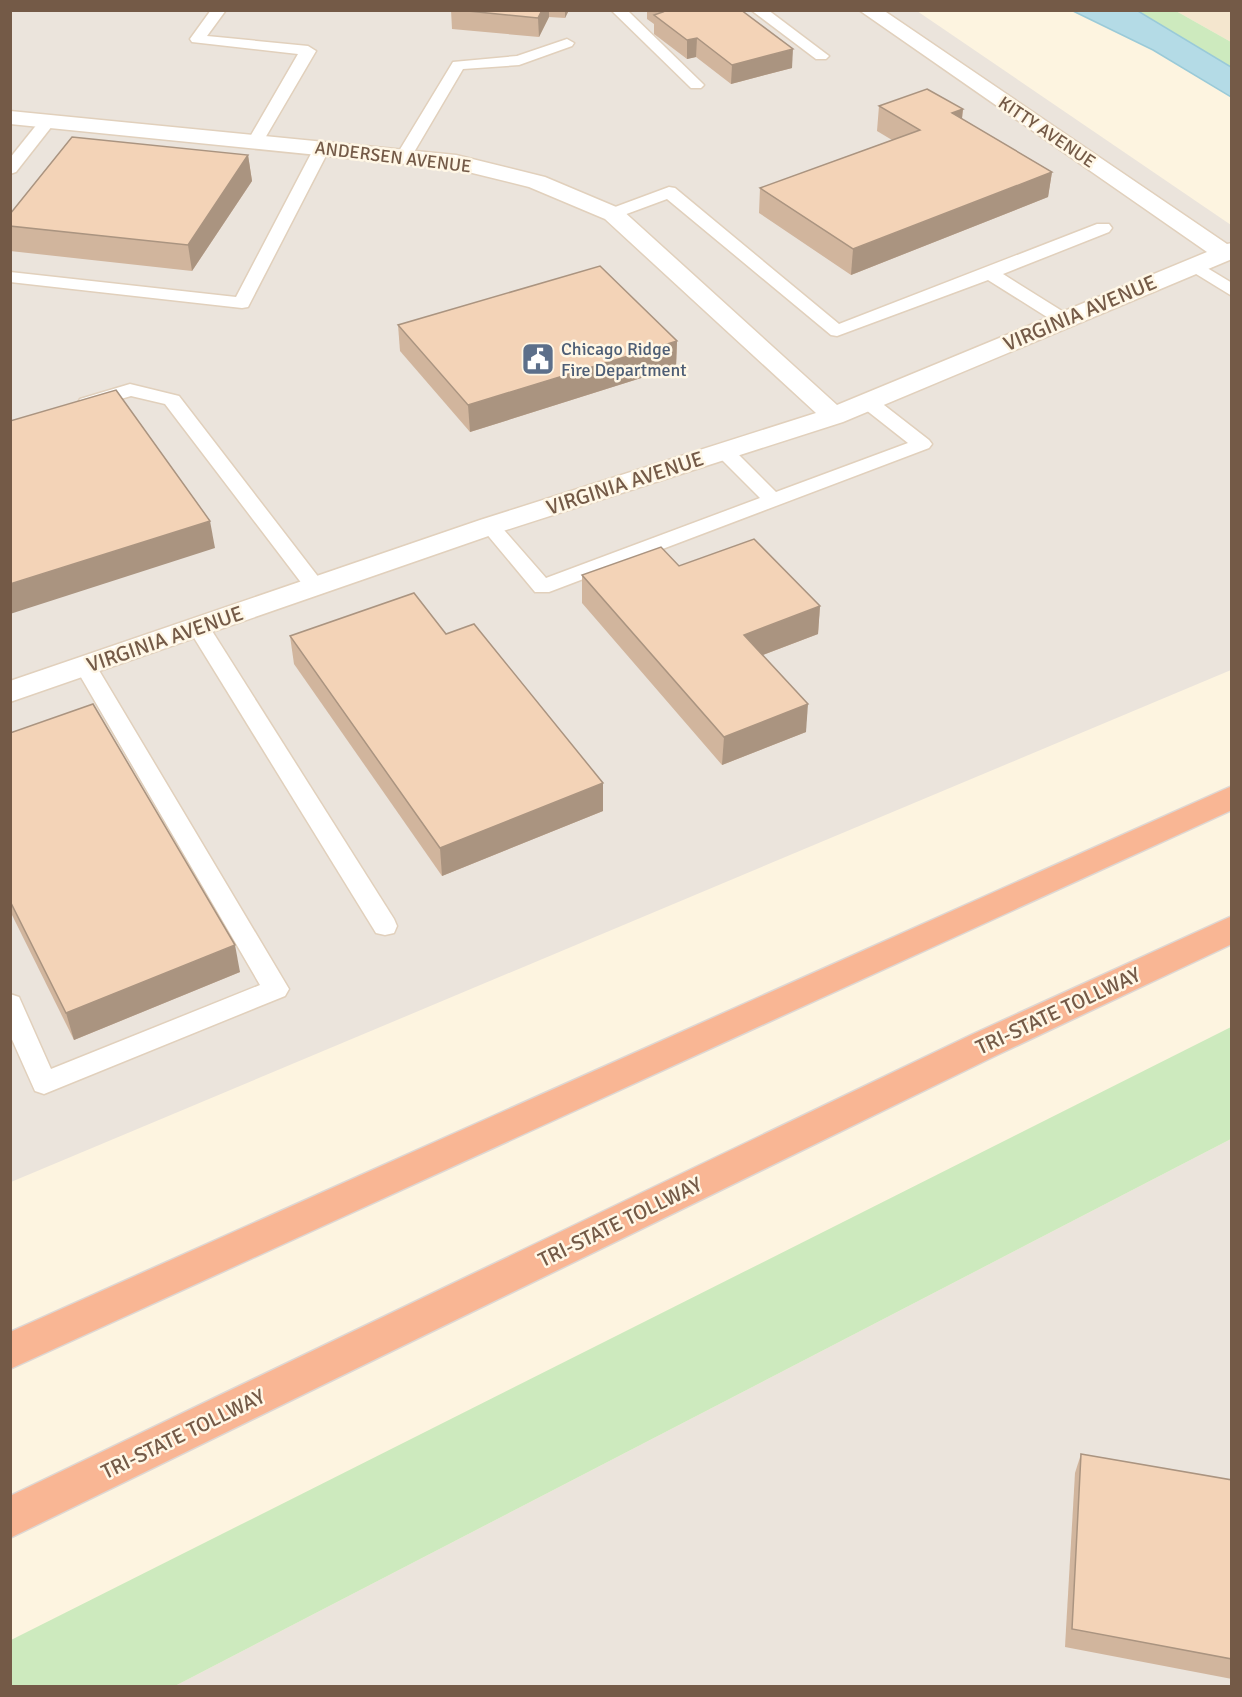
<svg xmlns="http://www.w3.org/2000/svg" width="1242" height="1697" font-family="Signika,sans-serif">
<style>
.residential{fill:#f4e6ce}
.industrial{fill:#ebe4dc}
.green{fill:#cdeabe}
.water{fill:#b4dbe6;stroke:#9acad8;stroke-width:1.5}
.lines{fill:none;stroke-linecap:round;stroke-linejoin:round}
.lane-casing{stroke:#e1d0bc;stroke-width:3}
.street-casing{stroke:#e1d0bc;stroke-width:3}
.highway-casing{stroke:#ded7d3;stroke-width:3}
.lane{fill:#fff;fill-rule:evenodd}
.street{fill:#fff;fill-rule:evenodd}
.highway{fill:#f9b694;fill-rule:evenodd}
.wall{fill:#d1b59d}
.shaded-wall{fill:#aa9480}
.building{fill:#f3d3b7;stroke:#aa9480;stroke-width:1.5}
.labels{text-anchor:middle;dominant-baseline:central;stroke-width:5;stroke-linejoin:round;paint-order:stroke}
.far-street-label{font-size:18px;fill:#745a47;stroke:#fff7e6}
.far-service-label{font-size:18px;fill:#4e5e75;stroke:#fff7e6;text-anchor:start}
.street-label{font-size:21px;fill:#745a47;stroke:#fff7e6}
</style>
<rect width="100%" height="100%" fill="#fdf4e0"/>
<path class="residential" d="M1176 11H1231V42Z"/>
<g class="industrial">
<path d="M11 11H917L1231 225V670L11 1182Z"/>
<path d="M1231 1139V1686H175Z"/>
</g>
<g class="green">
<path d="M1138 11H1176L1231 42V67Z"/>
<path d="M1231 1027V1139L175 1686H11V1640Z"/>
</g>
<path class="water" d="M1073 11H1138L1231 67V97L1153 50Z"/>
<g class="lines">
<g class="lane-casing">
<g id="lane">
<path d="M211 10H226L207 36 308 46 316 51 261 145H249L247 142 298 54 192 42 190 39Z"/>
<path d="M611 10H627L701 82 704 85 701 88H691Z"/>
<path d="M751 10H768L829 56 826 59H816Z"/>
<path d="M567 39 574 43 572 46 519 65 463 69 410 159H398L396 156 453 62 517 56Z"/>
<path d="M48 116 56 121 16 172 10 174V158L42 118Z"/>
<path d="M322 143 330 148 248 307 242 308 10 282V272L236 297 314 148Z"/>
<path d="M669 187 675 188 839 324 1097 224H1109L1112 228 1109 232 1003 274 1070 316 1073 320 1070 324H1058L988 280 837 336 831 335 667 199 613 219 605 214 607 210Z"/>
<path d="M1194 260 1232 283V296L1188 269 1185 265 1188 261Z"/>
<path d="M130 384 179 396 323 583 327 588 323 593H309L165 404 131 396 87 409 78 403 80 399Z"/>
<path d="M868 396 875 398 929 440 932 444 929 448 549 592H535L480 526 483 522H497L546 578 760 498 717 455 714 451 717 447H731L776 492 908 443 861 406 859 402 861 398Z"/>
<path d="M199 621 207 623 394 919 397 926 394 933 385 935 376 933 188 628 191 623Z"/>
<path d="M86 660 94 662 97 667 289 989 285 996 44 1094 35 1091 10 1035V994L19 997 51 1069 260 985 75 667 78 662Z"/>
</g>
</g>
<g class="street-casing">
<path id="street" d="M859 10H883L1227 244 1232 243V259L843 422 500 532 10 702V681L480 520 816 413 605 219 529 187 456 169 10 124V111L456 155 545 177 621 209 837 405 1207 252Z"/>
</g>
<g class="highway-casing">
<g id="highway">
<path d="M1232 786V810L10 1369V1332Z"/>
<path d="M1232 916V944L997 1055 10 1538V1496L971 1035Z"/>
</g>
</g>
<use href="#lane" class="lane"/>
<use href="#street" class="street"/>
<use href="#highway" class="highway"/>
</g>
<g class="wall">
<path d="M451 10H569L565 18 549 17 539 37 452 29Z"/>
<path d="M647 10H741L792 68 731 84 696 57 687 59 654 34V24L647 19Z"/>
<path d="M879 106 963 109 962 119 1052 172 1048 197 851 275 759 213 760 188 892 140 877 131Z"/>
<path d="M248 155 252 181 192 271 10 251V214Z"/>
<path d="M398 325 677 341 676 367 470 432 400 351Z"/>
<path d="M679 566 820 606 818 634 763 655 806 732 722 765 582 603V575Z"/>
<path d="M290 636 603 783V811L442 876 294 664Z"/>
<path d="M10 733 240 972 74 1040 10 911Z"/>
<path d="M1081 1454 1232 1480V1679L1065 1647 1075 1473Z"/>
</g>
<g class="shaded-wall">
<path d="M542 10H549V17L539 37 538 18Z"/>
<path d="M565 10H569L565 18Z"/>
<path d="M697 38 696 57 687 59V40Z"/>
<path d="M793 49 792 68 731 84 732 65Z"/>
<path d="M963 109 960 134 952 113Z"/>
<path d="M248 155 252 181 192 271 188 245Z"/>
<path d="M1052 172 1048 197 851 275 853 249Z"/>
<path d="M677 341 676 367 470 432 468 405Z"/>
<path d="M210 521 215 548 10 614V584Z"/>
<path d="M820 606 818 634 742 663 744 635Z"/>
<path d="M808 704 806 732 722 765 724 737Z"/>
<path d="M603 783V811L442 876 440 848Z"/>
<path d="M235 945 240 972 74 1040 66 1013Z"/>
</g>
<g class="building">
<path d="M458 10H542L538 18Z"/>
<path d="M661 10H741L793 49 732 65 697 38 687 40 654 15 663 12Z"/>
<path d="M927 89 963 109 952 113 1052 172 853 249 760 188 920 130 879 106Z"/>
<path d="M72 137 248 155 188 245 10 226V214Z"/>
<path d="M600 266 677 341 468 405 398 325Z"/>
<path d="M116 390 210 521 10 584V421Z"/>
<path d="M754 539 820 606 744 635 808 704 724 737 582 575 661 547 679 566Z"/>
<path d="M414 593 446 634 474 624 603 783 440 848 290 636Z"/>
<path d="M93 704 235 945 66 1013 10 901V733Z"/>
<path d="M1081 1454 1232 1480V1659L1072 1629Z"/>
</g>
<defs>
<g id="civic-square" transform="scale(1.725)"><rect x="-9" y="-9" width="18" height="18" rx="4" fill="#5c6f8a" stroke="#fff7e6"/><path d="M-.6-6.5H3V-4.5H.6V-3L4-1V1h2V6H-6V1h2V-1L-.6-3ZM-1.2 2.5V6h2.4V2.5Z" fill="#fff"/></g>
</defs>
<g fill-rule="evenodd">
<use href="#civic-square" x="538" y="359"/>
</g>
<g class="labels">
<g class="far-street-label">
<text transform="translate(1047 132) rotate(34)">KITTY AVENUE</text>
<text transform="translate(393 157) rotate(7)">ANDERSEN AVENUE</text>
</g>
<g class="far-service-label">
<text x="561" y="349">Chicago Ridge<tspan x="561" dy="21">Fire Department</tspan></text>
</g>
<g class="street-label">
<text transform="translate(1080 313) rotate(-23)">VIRGINIA AVENUE</text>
<text transform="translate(625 483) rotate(-18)">VIRGINIA AVENUE</text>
<text transform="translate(165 639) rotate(-19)">VIRGINIA AVENUE</text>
<text transform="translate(1058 1011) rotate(-25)">TRI-STATE TOLLWAY</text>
<text transform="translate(620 1222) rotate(-26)">TRI-STATE TOLLWAY</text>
<text transform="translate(183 1434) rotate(-26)">TRI-STATE TOLLWAY</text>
</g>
</g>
<rect width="1242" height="1697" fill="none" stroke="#745a47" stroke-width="24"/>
</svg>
